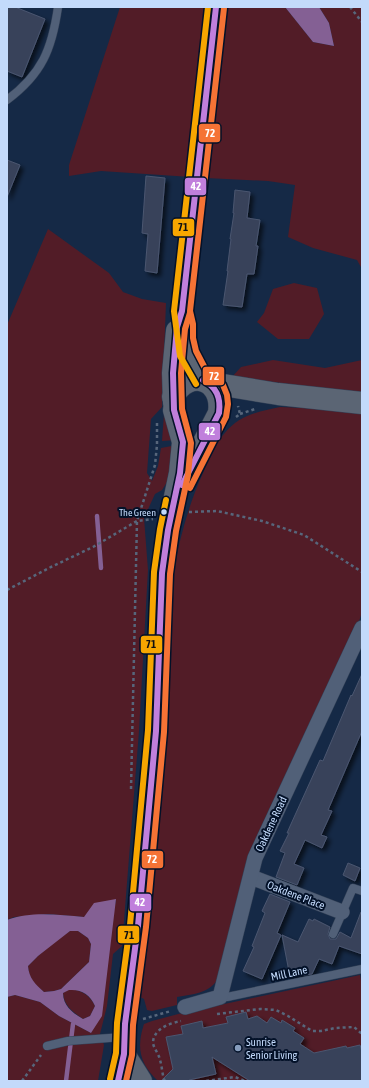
<svg xmlns="http://www.w3.org/2000/svg" width="369" height="1088" font-family="'Asap Condensed',sans-serif">
<style>
.green{fill:#521c27}
.water{fill:#846094;fill-rule:evenodd}
.lines{fill:none;stroke-linecap:round;stroke-linejoin:round}
.stream{stroke:#846094;stroke-width:4.5}
.building{fill:#37425a;stroke:#4b5670;filter:url(#shadow)}
.lane-casing{stroke:#334157;stroke-width:9}
.street-casing{stroke:#334157;stroke-width:16}
.primary-casing{stroke:#334157;stroke-width:23}
.path{stroke:#57667b;stroke-width:2.5;stroke-dasharray:3 3;stroke-linecap:butt}
.lane{stroke:#516078;stroke-width:8}
.street{stroke:#516078;stroke-width:15}
.primary{stroke:#5b6574;stroke-width:22}
.bus-1-casing{stroke:#031128;stroke-width:9}
.bus-2-casing{stroke:#031128;stroke-width:9}
.bus-3-casing{stroke:#031128;stroke-width:9}
.bus-1{stroke:#c07fdc;stroke-width:6}
.bus-2{stroke:#f57335;stroke-width:6}
.bus-3{stroke:#f7a600;stroke-width:6}
.bus-dot{fill:#c3dafb;stroke:#031128;stroke-width:1.5}
.poi-dot{fill:#869cbc;stroke:#031128;stroke-width:1.5}
.labels{text-anchor:middle;dominant-baseline:central;stroke-width:4;stroke-linejoin:round;paint-order:stroke}
.bus-label{font-size:10px;fill:#c3dafb;stroke:#031128;text-anchor:end}
.street-label{font-size:11px;fill:#c3dafb;stroke:#031128}
.poi-label{font-size:11px;fill:#c3dafb;stroke:#031128;text-anchor:start}
.line-badge{stroke:#031128;stroke-width:1.5}
.badge-label{font-size:11px;text-anchor:middle;font-weight:bold;fill:#fff}
.pale-badge-label{font-size:11px;text-anchor:middle;font-weight:bold;fill:#111}
</style>
<defs>
<filter id="shadow"><feDropShadow dx="3.5" dy="3.5" stdDeviation="2" flood-color="#0009"/></filter>
</defs>
<rect width="100%" height="100%" fill="#152946"/>
<g class="green">
<path d="M120 7H285L313 42 334 46 329 23 319 7H362V269L357 260 313 248 288 237 295 185 268 181 206 178 101 171 69 176V165Z"/>
<path d="M48 229 109 273 123 292 142 299 166 303 162 407 151 419 147 473 152 481 158 466 161 448 177 445 169 479 162 490 155 494 144 518 148 570 139 731 122 946 113 954 107 1006 100 1034 104 1045 98 1081H7V997L15 995 40 1002 59 1016 91 1033 116 900 84 917 48 914 14 917 7 920V325Z"/>
<path d="M294 283 317 288 324 314 309 339H278L257 322 264 313 273 289Z"/>
<path d="M273 360 325 368 362 360V393L232 377 241 367Z"/>
<path d="M280 407 304 408 362 413V612L356 631 295 763 218 979C208 994 193 994 177 997V1005L152 1011 147 1010 144 999 138 996C144 917 150 839 156 760 164 665 163 561 203 473 208 461 215 443 224 434 239 415 257 412 280 407Z"/>
<path d="M164 414 175 433 176 440 162 441Z"/>
<path d="M70 931H78L88 938 91 944 89 962 61 989 54 991 44 992C34 984 29 979 28 966 41 952 55 941 70 931Z"/>
<path d="M360 975 362 986V1081H158C140 1064 136 1048 144 1024L152 1021 182 1013Z"/>
<path d="M69 989C81 990 89 994 95 1006L90 1016 83 1019C73 1012 64 1006 63 993Z"/>
</g>
<g class="water">
<path d="M285 7H319L329 23 334 46 313 42Z"/>
<path d="M116 899 102 1016 91 1033 59 1016 40 1002 15 995 7 997V920C31 911 59 915 84 917L94 903ZM70 931H78L88 938 91 944 89 962 61 989 54 991 44 992C35 984 29 978 28 966L38 956ZM69 990C81 989 90 994 95 1006L90 1016 83 1019C73 1013 63 1006 63 993Z"/>
</g>
<g class="lines">
<g class="stream">
<path d="M97 516 101 568"/>
<path d="M66 1081 73 1024"/>
</g>
</g>
<g class="building">
<path d="M7 7H15L45 19 22 77 7 71Z"/>
<path d="M7 160 20 165 7 197Z"/>
<path d="M146 176 165 178 157 273 145 271 148 234 142 233Z"/>
<path d="M235 190 250 192 247 218 260 220 256 246H258L254 274H247L242 307 223 305 228 271H227L231 239H230L234 213H233Z"/>
<path d="M362 674V731L328 810 332 811 321 835 327 837 322 848 305 840 294 864 304 868 297 885 276 877 285 853 280 851 289 833H287L291 824 320 760 323 761 351 695 352 696Z"/>
<path d="M348 863 360 868 355 881 343 875Z"/>
<path d="M270 894 290 902 277 933 281 935 262 979 243 971 254 947 252 946 265 913 262 911Z"/>
<path d="M361 912 362 913V954L339 946 332 964 319 959 312 974 290 977 282 935 298 942 309 919 313 921 314 919 330 927 328 934 330 939H336L340 932 351 938Z"/>
<path d="M246 1012 248 1019 257 1016 267 1023 271 1017 281 1023 282 1020 295 1028 293 1031 304 1038 300 1044 314 1053 346 1046 347 1048 360 1045 362 1052V1081H250L212 1057 216 1074 189 1080 188 1081H161L173 1069 166 1037 183 1034 181 1026 202 1021 203 1028 228 1023 226 1017Z"/>
</g>
<g class="lines">
<g class="lane-casing">
<g id="lane">
<path d="M7 100C42 74 52 49 58 7"/>
<path d="M333 934 353 888 362 891"/>
<path d="M220 997H227L362 969"/>
<path d="M47 1046 68 1041 123 1037"/>
</g>
</g>
<g class="street-casing">
<g id="street">
<path d="M251 877 342 912"/>
<path d="M185 1007 220 997 255 858 362 628"/>
</g>
</g>
<g class="primary-casing">
<g id="primary">
<path d="M203 380 188 354 185 339V325L182 311 216 7"/>
<path d="M211 383 278 394 362 403"/>
<path d="M173 397C189 367 224 379 219 413L183 483"/>
<path d="M174 403 173 373 177 331"/>
<path d="M124 1054 141 1081"/>
<path d="M118 1081 124 1054 125 1024 138 926 156 731 162 573 168 530 180 473 183 442 174 410"/>
</g>
</g>
<g class="path">
<path d="M350 7 362 22"/>
<path d="M240 414 255 409"/>
<path d="M236 417 240 414 238 406"/>
<path d="M189 512 217 511 262 521 304 535 362 572"/>
<path d="M7 590 51 567 93 547 137 521 153 519"/>
<path d="M131 789 137 521 155 465 157 445V423"/>
<path d="M217 1014 260 1009 276 1010 288 1016 312 1031H321L335 1028 354 1027 362 1034"/>
<path d="M143 1019 171 1011"/>
<path d="M22 1081 41 1055"/>
<path d="M165 1081 164 1079C162 1073 162 1066 160 1060 159 1054 154 1049 153 1043 153 1029 170 1023 181 1021"/>
<path d="M206 1081 235 1077 245 1081"/>
</g>
<use href="#lane" class="lane"/>
<use href="#street" class="street"/>
<use href="#primary" class="primary"/>
<g class="bus-1-casing">
<g id="bus-1">
<path d="M182 485 219 413C221 398 217 387 203 380"/>
<path d="M118 1081 124 1054 125 1024 138 926 156 731 162 573 168 530 180 473 183 442 174 410 173 373 177 327 182 311 216 7"/>
</g>
</g>
<g class="bus-2-casing">
<g id="bus-2">
<path d="M190 488 226 417 228 404 227 395 223 385 216 377 208 374 196 351 193 338V324L190 311 224 8"/>
<path d="M126 1081 132 1055 133 1025 146 927 164 732 170 574 176 531 188 475 191 443 182 409 181 373 185 329 190 313"/>
</g>
</g>
<g class="bus-3-casing">
<g id="bus-3">
<path d="M196 384 180 356 174 311 208 7"/>
<path d="M110 1079 116 1053 117 1023 130 925 148 730 154 572 160 529 166 500"/>
</g>
</g>
<use href="#bus-1" class="bus-1"/>
<use href="#bus-2" class="bus-2"/>
<use href="#bus-3" class="bus-3"/>
</g>
<circle class="bus-dot" cx="164" cy="512" r="3.5"/>
<circle class="poi-dot" cx="238" cy="1048" r="4"/>
<g class="labels">
<g class="bus-label">
<text x="156" y="512">The Green</text>
</g>
<g class="street-label">
<text transform="translate(271 824) rotate(-65)">Oakdene Road</text>
<text transform="translate(296 895) rotate(21)">Oakdene Place</text>
<text transform="translate(289 973) rotate(-12)">Mill Lane</text>
</g>
<g class="poi-label">
<text x="246" y="1042">Sunrise<tspan x="246" dy="13">Senior Living</tspan></text>
</g>
</g>
<g class="line-badge">
<rect x="198" y="123" width="23" height="20" rx="4" fill="#f57335"/>
<rect x="184" y="177" width="23" height="19" rx="4" fill="#c07fdc"/>
<rect x="172" y="218" width="23" height="19" rx="4" fill="#f7a600"/>
<rect x="202" y="366" width="23" height="20" rx="4" fill="#f57335"/>
<rect x="198" y="422" width="23" height="19" rx="4" fill="#c07fdc"/>
<rect x="140" y="635" width="23" height="19" rx="4" fill="#f7a600"/>
<rect x="141" y="850" width="23" height="19" rx="4" fill="#f57335"/>
<rect x="129" y="893" width="23" height="19" rx="4" fill="#c07fdc"/>
<rect x="117" y="925" width="23" height="19" rx="4" fill="#f7a600"/>
</g>
<g class="badge-label">
<text x="210" y="137">72</text>
<text x="196" y="190">42</text>
<text x="214" y="380">72</text>
<text x="210" y="435">42</text>
<text x="152" y="863">72</text>
<text x="140" y="906">42</text>
</g>
<g class="pale-badge-label">
<text x="183" y="231">71</text>
<text x="151" y="648">71</text>
<text x="129" y="939">71</text>
</g>
<rect width="369" height="1088" fill="none" stroke="#c3dafb" stroke-width="16"/>
</svg>
